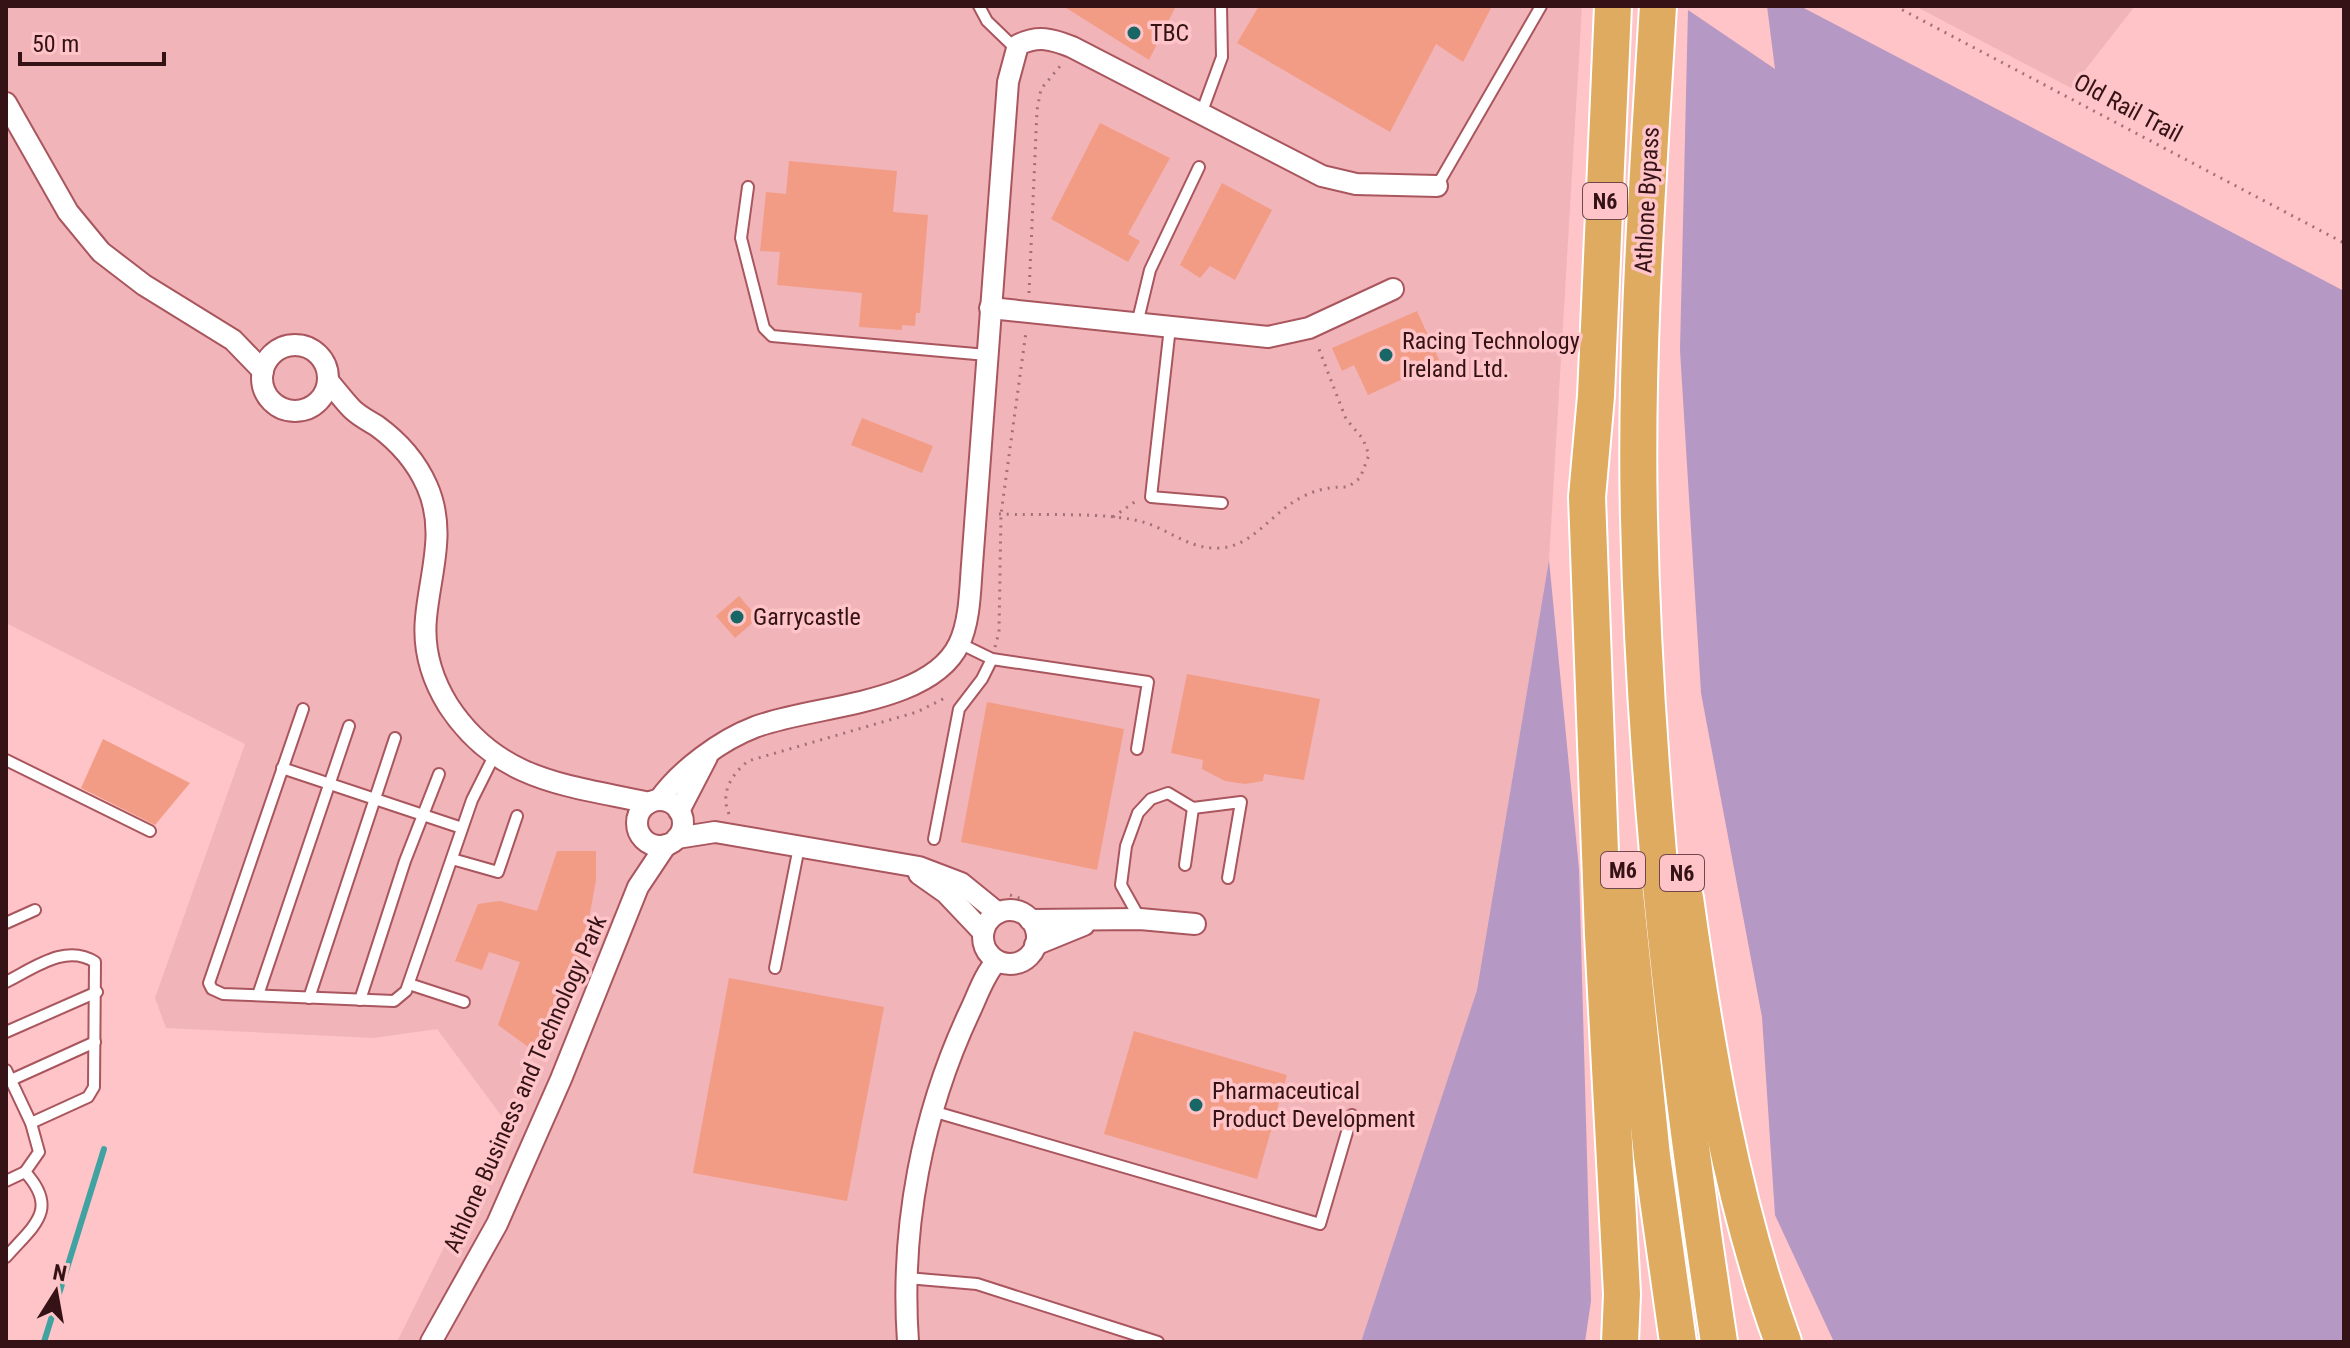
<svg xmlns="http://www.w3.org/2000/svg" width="2350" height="1348" font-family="'Roboto Condensed',sans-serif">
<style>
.built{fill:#f1b4b8}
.green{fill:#b598c3}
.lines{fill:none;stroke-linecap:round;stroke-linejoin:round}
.stream{stroke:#41a2a2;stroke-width:6}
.building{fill:#f39c85}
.lane-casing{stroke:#a9565e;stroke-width:14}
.street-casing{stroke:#a9565e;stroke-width:24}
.highway-casing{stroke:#fff;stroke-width:40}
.path{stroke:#a17275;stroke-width:3;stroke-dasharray:2 6;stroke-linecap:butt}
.lane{stroke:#fff;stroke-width:10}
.street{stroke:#fff;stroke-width:20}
.highway{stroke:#dfab61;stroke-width:36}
.poi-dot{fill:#186666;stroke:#fec4c7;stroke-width:3}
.labels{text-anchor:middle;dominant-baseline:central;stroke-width:7;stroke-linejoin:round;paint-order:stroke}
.shield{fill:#fec4c7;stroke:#71474b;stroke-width:2}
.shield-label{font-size:22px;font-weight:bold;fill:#341216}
.poi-label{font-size:24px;fill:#341216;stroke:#fec4c7;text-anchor:start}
.street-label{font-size:24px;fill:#341216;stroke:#fec4c7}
</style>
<rect width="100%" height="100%" fill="#fec4c7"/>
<g class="built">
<path d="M6 6H1582L1549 560 1477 990 1361 1342H397L506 1122 437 1029 373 1038 166 1028 155 998 245 744 6 623Z"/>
<path d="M1915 6H2135L2071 88Z"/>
</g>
<g class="green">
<path d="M1767 6H1800L2344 291V1342H1834L1775 1215 1762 1017 1701 693 1680 350 1688 10 1775 69Z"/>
<path d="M1549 560 1579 869 1591 1301 1585 1342H1361L1477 990Z"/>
</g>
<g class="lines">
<path class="stream" d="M44 1342 104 1149"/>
</g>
<g class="building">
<path d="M1063 6H1176L1149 60Z"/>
<path d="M1259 6H1492L1463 62 1436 44 1390 132 1237 43Z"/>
<path d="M1100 123 1170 158 1128 234 1140 241 1128 262 1051 219Z"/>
<path d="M789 161 897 171 893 212 928 215 920 313H916L915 326 902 325V330L859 327 862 293 777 285 780 252 760 251 766 192 786 194Z"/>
<path d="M1222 183 1272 210 1235 280 1210 266 1200 278 1180 265Z"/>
<path d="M1417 311 1440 362 1368 395 1354 365 1342 371 1332 348Z"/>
<path d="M862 418 933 446 922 473 851 445Z"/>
<path d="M739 596 758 618 735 638 716 616Z"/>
<path d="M1187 674 1320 699 1304 780 1264 774 1263 781 1245 784 1225 781 1202 769 1203 760 1171 753Z"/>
<path d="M987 702 1124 729 1097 870 961 842Z"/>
<path d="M103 739 190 783 155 825 81 788Z"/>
<path d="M557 851H596V880L583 951 549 1025 531 1049 498 1025 520 962 489 952 482 970 455 961 478 904 500 901 537 911Z"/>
<path d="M729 978 884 1007 847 1201 693 1173Z"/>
<path d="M1134 1031 1287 1075 1257 1179 1104 1134Z"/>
</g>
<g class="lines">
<g class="lane-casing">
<g id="lane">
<path d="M979 6 987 21 1015 48"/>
<path d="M1201 114 1222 57 1221 6"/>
<path d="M1437 186 1541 6"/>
<path d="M748 187 741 238 764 328 772 336 987 355"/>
<path d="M1137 324 1150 270 1199 167"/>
<path d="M1170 327 1151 497 1222 503"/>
<path d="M959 643 992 659 1148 682 1137 749"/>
<path d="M303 709 209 983 212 989 223 994 394 1001 406 991 472 800 494 756"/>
<path d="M6 760 150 831"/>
<path d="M282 768 462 828"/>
<path d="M934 839 959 709 982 679 992 659"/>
<path d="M452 859 498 872 517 816"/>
<path d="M1185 865 1193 808"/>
<path d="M1140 919 1121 885 1126 846 1138 813 1151 799 1168 793 1193 808 1241 802 1228 878"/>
<path d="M6 923 35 910"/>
<path d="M775 968 799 847"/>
<path d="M6 982C34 968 66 943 95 962L94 1087 88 1097 31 1123"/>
<path d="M409 984 464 1002"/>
<path d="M258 995 349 726"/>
<path d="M309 998 395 738"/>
<path d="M360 1000 405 861 439 774"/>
<path d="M6 1032 97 992"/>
<path d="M6 1070 31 1123 39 1152 25 1172 6 1181"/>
<path d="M11 1080 95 1042"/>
<path d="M932 1111 1320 1224 1352 1115"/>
<path d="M6 1257C33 1226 60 1210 25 1172"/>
<path d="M907 1278 977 1284 1158 1342"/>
</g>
</g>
<g class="street-casing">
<g id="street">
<path d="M6 103 68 212 101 252 144 285 233 340 263 371"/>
<path d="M990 308 1268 337 1309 328 1393 289"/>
<circle cx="295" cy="378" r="33"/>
<path d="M328 381C336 390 344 401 352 409 359 416 369 421 377 426 399 442 416 461 427 486 447 531 430 573 426 618 423 649 432 679 448 705 498 782 568 785 649 803"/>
<path d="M659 800C680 770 721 740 755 727 813 705 930 705 959 644 970 621 970 590 972 565L1008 82 1018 45C1038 35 1052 39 1072 47L1322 176 1356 184 1437 186"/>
<circle cx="660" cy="823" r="23"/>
<path d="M679 811 707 757"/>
<path d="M677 838 715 832 919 867 961 883 998 913"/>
<path d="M919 874 946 893 983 932"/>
<circle cx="1010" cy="937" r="27"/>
<path d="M1030 920 1140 919 1195 924"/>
<path d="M1035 945 1084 925"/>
<path d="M431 1342 497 1224 561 1079 638 887 666 845"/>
<path d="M908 1342C900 1228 922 1112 971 1009 978 994 985 973 997 961"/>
</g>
</g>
<g class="highway-casing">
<g id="highway">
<path d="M1613 6 1596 396 1587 497 1603 935 1622 1294 1620 1342"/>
<path d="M1658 6C1648 176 1635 347 1639 518 1645 794 1677 1069 1719 1342"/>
<path d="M1624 883 1652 1156 1678 1342"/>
<path d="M1685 898C1706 1048 1731 1199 1783 1342"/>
</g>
</g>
<g class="path">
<path d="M1895 6 2344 243"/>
<path d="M1029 293 1037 110 1041 89 1061 65"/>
<path d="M999 514C1039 516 1110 511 1146 523 1171 531 1191 550 1220 548 1267 545 1279 485 1348 487L1360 478 1369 455 1363 439 1346 419 1317 344"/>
<path d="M1113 517 1136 501"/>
<path d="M995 647 999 632 1001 514 1026 332"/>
<path d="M729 814C720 793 731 775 748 761L917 712 947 697"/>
<path d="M1010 895 1025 900"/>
</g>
<use href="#lane" class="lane"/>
<use href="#street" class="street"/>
<use href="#highway" class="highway"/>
</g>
<g class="poi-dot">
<circle cx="1134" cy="33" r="8"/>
<circle cx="1386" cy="355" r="8"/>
<circle cx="737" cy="617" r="8"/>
<circle cx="1196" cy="1105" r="8"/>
</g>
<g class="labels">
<g class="shield">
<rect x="1583" y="183" width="44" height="36" rx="6"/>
<rect x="1601" y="852" width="44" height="36" rx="6"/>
<rect x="1660" y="855" width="44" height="36" rx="6"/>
</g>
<g class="shield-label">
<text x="1605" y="201">N6</text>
<text x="1623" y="870">M6</text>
<text x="1682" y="873">N6</text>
</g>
<g class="poi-label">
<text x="1150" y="33">TBC</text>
<text x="1402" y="341">Racing Technology<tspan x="1402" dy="28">Ireland Ltd.</tspan></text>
<text x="753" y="617">Garrycastle</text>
<text x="1212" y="1091">Pharmaceutical<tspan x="1212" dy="28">Product Development</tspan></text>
</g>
<g class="street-label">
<text transform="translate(2128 108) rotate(28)">Old Rail Trail</text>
<text transform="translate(1647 200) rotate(-87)">Athlone Bypass</text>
<text transform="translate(525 1084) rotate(-66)">Athlone Business and Technology Park</text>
</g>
</g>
<rect width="2350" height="1348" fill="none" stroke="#341216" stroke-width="16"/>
<g transform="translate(56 1292) rotate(11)" stroke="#fec4c7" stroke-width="6" paint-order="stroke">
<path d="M0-6L14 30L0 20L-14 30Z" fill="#341216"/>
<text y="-12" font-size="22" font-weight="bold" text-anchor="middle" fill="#341216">N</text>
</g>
<path d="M20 52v12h144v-12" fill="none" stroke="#341216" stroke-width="4"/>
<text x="32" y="52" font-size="24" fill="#341216" stroke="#fec4c7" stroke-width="6" paint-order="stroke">50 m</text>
</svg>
